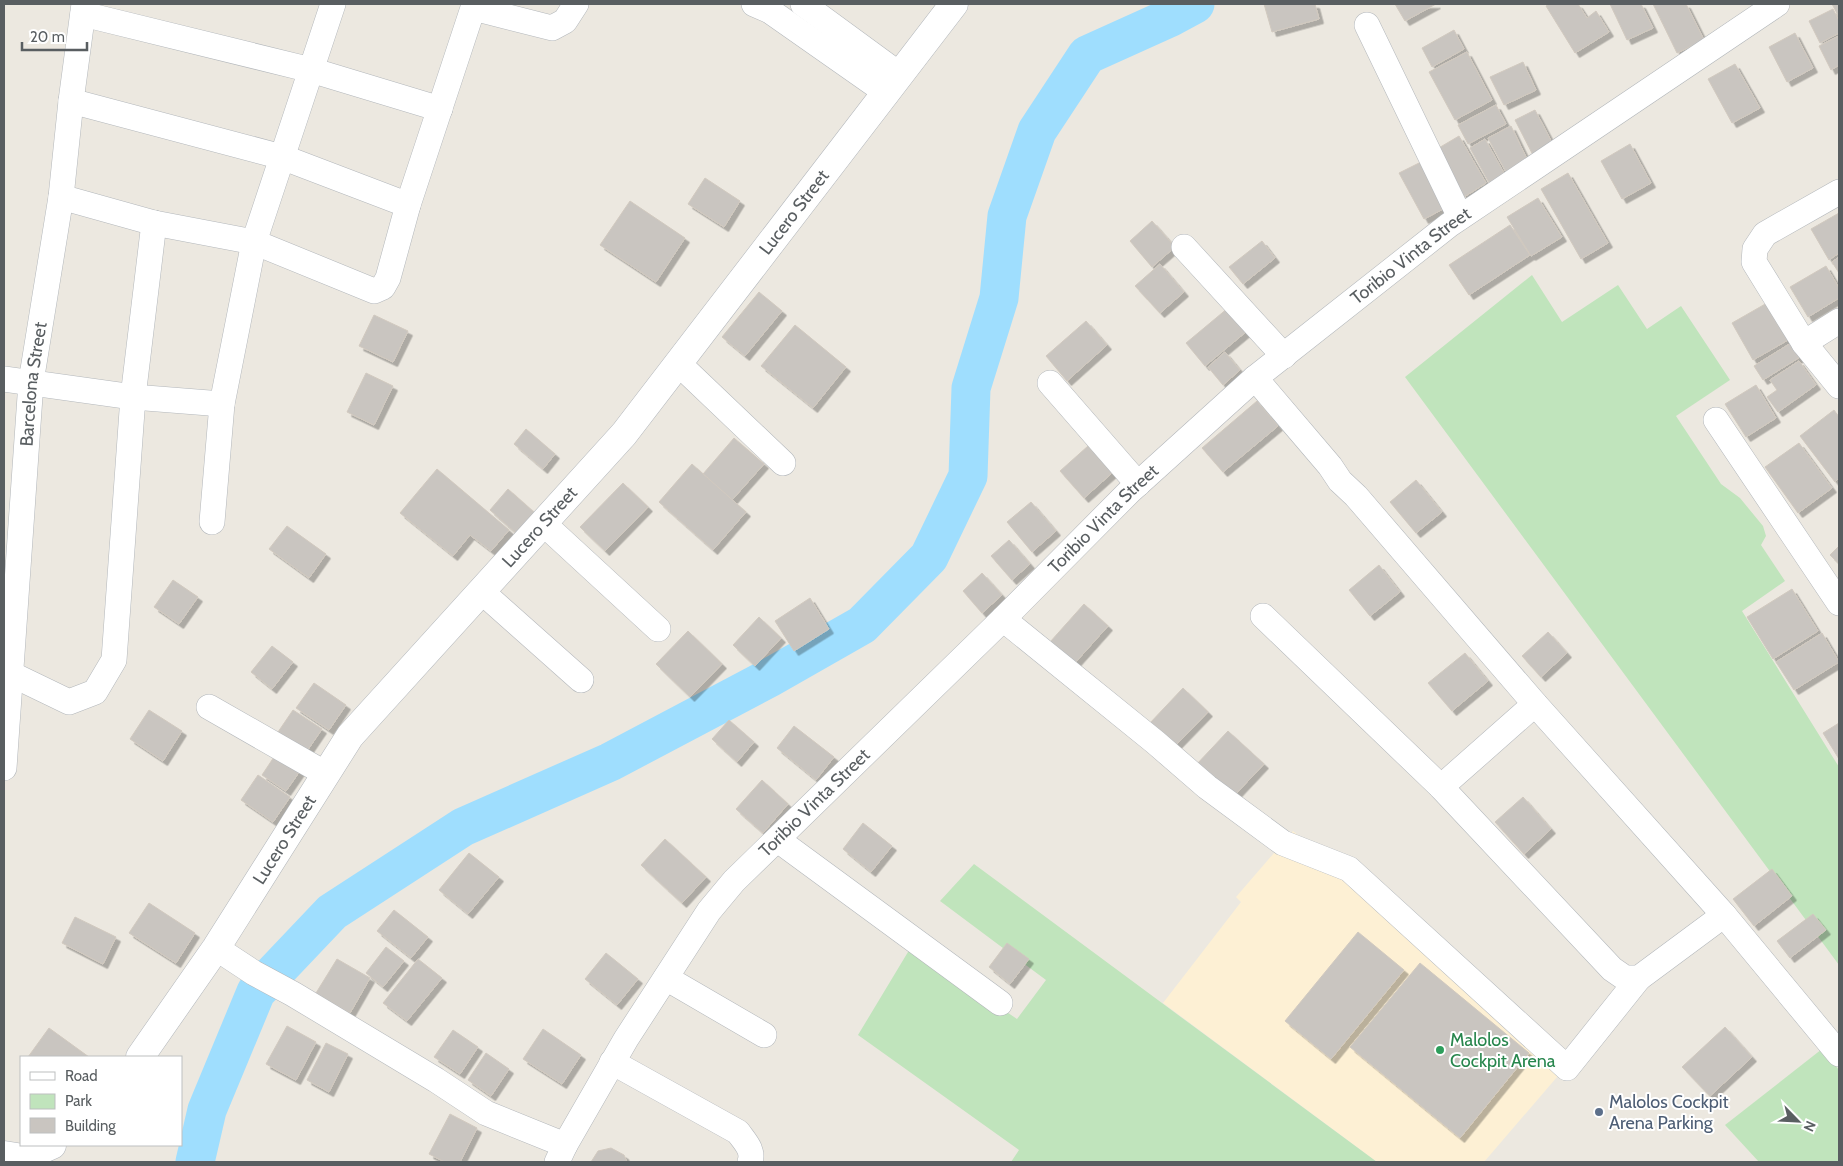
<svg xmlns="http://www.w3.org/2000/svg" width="1843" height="1166" font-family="Cabin,sans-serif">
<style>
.commercial{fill:#fdf0d4}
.green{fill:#c0e4bc}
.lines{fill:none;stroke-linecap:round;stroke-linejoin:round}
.river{stroke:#9fdefe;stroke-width:39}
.building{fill:#c9c5c0;stroke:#d1c9bf;filter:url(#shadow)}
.street-casing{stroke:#b3b7bb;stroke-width:26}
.secondary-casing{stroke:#b2b6bb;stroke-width:29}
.street{stroke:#fff;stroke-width:25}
.secondary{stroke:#fff;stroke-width:28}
.leisure-dot{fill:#2e9e5b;stroke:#fff;stroke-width:2}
.service-dot{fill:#5c6f8a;stroke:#fff;stroke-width:2}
.labels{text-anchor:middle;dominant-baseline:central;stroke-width:4;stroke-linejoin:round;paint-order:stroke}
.street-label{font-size:18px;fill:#595e61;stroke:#fff}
.leisure-label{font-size:18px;fill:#27864d;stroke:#fff;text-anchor:start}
.service-label{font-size:18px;fill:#4e5e75;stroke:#fff;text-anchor:start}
</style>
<defs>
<filter id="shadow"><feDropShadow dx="4.5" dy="4.5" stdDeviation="0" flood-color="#0004"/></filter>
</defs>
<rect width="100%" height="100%" fill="#ece8e0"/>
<path class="commercial" d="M1293 831 1569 1063 1484 1162H1377L1163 1003 1241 902 1236 897Z"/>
<g class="green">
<path d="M1532 275 1562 322 1618 285 1647 329 1681 306 1730 380 1676 416 1721 484 1740 498 1763 526 1766 536 1761 545 1785 581 1742 611 1839 767V965L1405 377Z"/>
<path d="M974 864 1377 1162H1011L1019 1150 858 1035 911 947 1017 1019 1046 980 940 901Z"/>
<path d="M1822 1049 1839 1070V1162H1759L1725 1125Z"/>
</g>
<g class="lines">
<path class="river" d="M195 1162 207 1110 256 992 332 912 463 827 610 762 769 678 862 625 929 557 968 476 971 388 999 298 1007 216 1037 131 1087 55 1169 18 1195 4"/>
</g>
<g class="building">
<path d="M1264 4H1315L1319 19 1272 32Z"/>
<path d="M1395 4H1436L1405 21Z"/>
<path d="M1549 4H1578L1587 18 1596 11 1609 32 1575 53 1546 6Z"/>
<path d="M1610 4H1641L1653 28 1627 40Z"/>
<path d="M1653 4H1686L1704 40 1677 53Z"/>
<path d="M1832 4H1839V17Z"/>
<path d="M1833 9 1839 21V33L1820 43 1809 21Z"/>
<path d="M1454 30 1464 49 1432 67 1422 48Z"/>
<path d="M1795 33 1813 68 1787 82 1769 47Z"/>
<path d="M1839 36V65L1831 70 1819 46Z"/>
<path d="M1467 52 1492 100 1455 120 1429 72Z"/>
<path d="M1523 62 1536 90 1504 105 1490 77Z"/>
<path d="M1735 64 1760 108 1732 123 1708 79Z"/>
<path d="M1496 105 1506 124 1468 144 1458 125Z"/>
<path d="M1535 110 1556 150 1536 161 1515 120Z"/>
<path d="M1511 126 1529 163 1507 174 1488 138Z"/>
<path d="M1459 136 1486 183 1464 197 1437 149Z"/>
<path d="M1485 139 1509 182 1493 190 1470 148Z"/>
<path d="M1630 144 1651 183 1622 199 1601 161Z"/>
<path d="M1423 161 1447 207 1424 219 1399 173Z"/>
<path d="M1568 173 1608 243 1581 259 1541 189Z"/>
<path d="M705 178 740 201 724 227 688 204Z"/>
<path d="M1538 198 1562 237 1531 256 1507 217Z"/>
<path d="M630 201 685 238 656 282 600 245Z"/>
<path d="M1839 213V253L1829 260 1811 229Z"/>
<path d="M1152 221 1175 247 1152 267 1130 241Z"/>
<path d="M1510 225 1530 255 1469 295 1449 265Z"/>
<path d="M1262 241 1275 258 1243 284 1229 267Z"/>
<path d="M1839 257V273L1832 262Z"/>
<path d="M1160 264 1184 292 1160 313 1135 286Z"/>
<path d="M1826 266 1839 288V298L1808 317 1790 287Z"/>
<path d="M759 292 782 311 745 356 722 337Z"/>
<path d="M1767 303 1788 340 1753 360 1732 323Z"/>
<path d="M1228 308 1247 331 1205 366 1186 343Z"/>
<path d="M374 315 408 331 393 362 359 346Z"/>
<path d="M1086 321 1107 345 1067 381 1046 356Z"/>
<path d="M795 325 846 367 813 408 761 366Z"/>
<path d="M1791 343 1800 357 1763 380 1754 366Z"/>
<path d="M1225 352 1240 370 1223 385 1208 367Z"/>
<path d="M1799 361 1816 385 1778 412 1767 397 1777 390 1770 380Z"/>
<path d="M366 373 393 386 374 425 347 412Z"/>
<path d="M1756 385 1776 418 1746 437 1725 404Z"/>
<path d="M1257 401 1278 426 1223 472 1202 448Z"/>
<path d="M1834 410 1839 417V478L1835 482 1800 436Z"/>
<path d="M526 429 555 454 543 469 514 444Z"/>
<path d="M734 438 764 464 732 500 703 474Z"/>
<path d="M1799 443 1832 488 1798 513 1765 467Z"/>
<path d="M1088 446 1112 473 1084 498 1060 471Z"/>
<path d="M692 464 746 512 713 550 659 502Z"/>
<path d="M437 469 509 530 491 551 470 535 453 556 400 513Z"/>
<path d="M1416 480 1442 512 1416 533 1390 502Z"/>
<path d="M623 483 648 507 605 551 580 527Z"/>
<path d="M508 489 535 513 517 534 490 510Z"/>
<path d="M1031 502 1056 531 1032 552 1007 522Z"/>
<path d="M287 526 326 554 309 578 269 549Z"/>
<path d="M1009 540 1030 564 1012 580 991 556Z"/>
<path d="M1839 546V564L1830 555Z"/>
<path d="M1379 565 1400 592 1370 616 1349 590Z"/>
<path d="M982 573 1002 595 982 613 963 591Z"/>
<path d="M173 580 198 597 179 624 154 607Z"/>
<path d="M1792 589 1818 631 1773 659 1747 617Z"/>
<path d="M810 598 829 629 794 651 775 621Z"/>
<path d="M1084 604 1108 626 1074 664 1050 642Z"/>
<path d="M759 617 781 638 755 666 733 645Z"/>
<path d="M688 631 722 664 690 697 656 664Z"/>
<path d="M1548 632 1567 653 1541 677 1522 656Z"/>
<path d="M1822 633 1839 662 1794 690 1776 662Z"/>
<path d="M272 646 293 662 272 689 251 672Z"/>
<path d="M1465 653 1488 681 1452 711 1428 683Z"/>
<path d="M314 683 346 705 329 730 296 708Z"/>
<path d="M1183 688 1208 712 1173 748 1149 724Z"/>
<path d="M149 710 182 731 163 761 130 739Z"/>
<path d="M293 710 322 729 307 751 278 732Z"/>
<path d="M729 720 754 742 737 762 712 739Z"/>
<path d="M1839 723V759L1823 733Z"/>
<path d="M794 726 834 757 816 780 777 748Z"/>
<path d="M1228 731 1264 764 1231 799 1195 766Z"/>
<path d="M278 751 302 768 286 791 262 775Z"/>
<path d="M258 775 290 797 273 822 241 800Z"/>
<path d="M762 780 788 804 763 833 736 809Z"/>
<path d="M1523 797 1551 829 1524 854 1495 822Z"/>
<path d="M863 823 892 846 871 872 843 849Z"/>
<path d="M665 839 706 877 682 903 641 865Z"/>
<path d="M469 853 499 877 468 914 439 890Z"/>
<path d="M1772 869 1792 896 1754 926 1733 899Z"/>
<path d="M149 903 195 933 176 963 129 933Z"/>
<path d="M394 910 428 937 411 958 377 931Z"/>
<path d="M1813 914 1826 930 1790 958 1777 941Z"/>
<path d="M75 917 116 937 103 964 62 943Z"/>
<path d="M1358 932 1404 970 1331 1059 1285 1021Z"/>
<path d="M1007 943 1029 959 1010 984 989 967Z"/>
<path d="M386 947 404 961 383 987 366 973Z"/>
<path d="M606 953 638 979 617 1005 585 979Z"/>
<path d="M337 959 370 978 350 1013 316 993Z"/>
<path d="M418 959 442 978 407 1021 383 1003Z"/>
<path d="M1420 963 1529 1053 1460 1138 1350 1047Z"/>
<path d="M287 1026 316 1042 296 1080 266 1064Z"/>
<path d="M1725 1027 1752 1057 1710 1096 1682 1067Z"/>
<path d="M49 1028 89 1057H28Z"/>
<path d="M543 1029 581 1055 562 1084 523 1059Z"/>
<path d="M453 1030 478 1047 460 1074 434 1057Z"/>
<path d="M326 1043 348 1054 329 1092 307 1080Z"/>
<path d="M486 1053 509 1069 491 1096 468 1080Z"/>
<path d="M450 1114 477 1128 460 1162H445L429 1154Z"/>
<path d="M611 1148 624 1155 627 1162H591L598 1151Z"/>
</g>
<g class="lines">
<g class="street-casing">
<g id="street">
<path d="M754 4 770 11 887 93"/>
<path d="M803 4 900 75"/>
<path d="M83 14 311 70 440 109"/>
<path d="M1367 25 1460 217"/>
<path d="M71 101 282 157 408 205"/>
<path d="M1839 192 1765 234 1755 249 1754 262 1804 343 1839 386"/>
<path d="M61 197 154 223 254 242 374 291 383 287 388 278 408 205 473 8 552 28 565 21 576 4"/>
<path d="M1184 247 1284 356"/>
<path d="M1804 343 1839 321"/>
<path d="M679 364 783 463"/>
<path d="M1255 378 1330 466 1340 481 1356 496 1535 704 1724 915 1839 1054"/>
<path d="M4 379 133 397 222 404 254 242 333 4"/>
<path d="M1050 383 1138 484"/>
<path d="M1716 420 1839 603"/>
<path d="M212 522 222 404"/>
<path d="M544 524 658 629"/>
<path d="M482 592 581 680"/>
<path d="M1263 616 1441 787 1612 969 1625 978H1639L1724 915"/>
<path d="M1003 619 1155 742 1207 787 1283 843 1349 869 1567 1068 1639 978"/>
<path d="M11 674 69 702 95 692 114 660 133 397 154 223"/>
<path d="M209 707 326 774"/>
<path id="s1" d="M4 768 31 382 61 197 71 101 84 4"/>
<path d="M1441 787 1535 704"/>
<path d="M778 840 1000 1003"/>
<path d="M216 948 254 973 293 994 436 1080 486 1113 565 1145"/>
<path d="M666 978 764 1035"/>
<path d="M612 1062 738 1132C745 1142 754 1150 750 1162"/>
<path id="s2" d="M557 1162 565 1145 626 1039 709 911 734 881 1003 619 1130 491 1255 378 1449 225 1777 4"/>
</g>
</g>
<g class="secondary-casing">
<g id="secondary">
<path id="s3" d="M140 1057 216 948 350 736 624 434 954 4"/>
<path d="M4 1155 23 1158 52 1145"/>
</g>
</g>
<use href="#street" class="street"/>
<use href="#secondary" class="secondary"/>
</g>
<circle class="leisure-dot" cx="1440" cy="1050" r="5"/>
<circle class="service-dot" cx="1599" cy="1112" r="5"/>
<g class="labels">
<g class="street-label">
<text stroke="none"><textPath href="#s3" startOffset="1071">Lucero Street</textPath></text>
<text stroke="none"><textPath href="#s2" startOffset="1255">Toribio Vinta Street</textPath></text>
<text stroke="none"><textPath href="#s1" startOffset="385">Barcelona Street</textPath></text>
<text stroke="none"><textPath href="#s2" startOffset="850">Toribio Vinta Street</textPath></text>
<text stroke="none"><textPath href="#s3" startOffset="666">Lucero Street</textPath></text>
<text stroke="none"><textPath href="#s2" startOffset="445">Toribio Vinta Street</textPath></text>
<text stroke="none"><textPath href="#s3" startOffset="261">Lucero Street</textPath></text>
</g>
<g class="leisure-label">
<text x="1450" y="1040">Malolos<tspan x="1450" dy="21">Cockpit Arena</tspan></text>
</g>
<g class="service-label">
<text x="1609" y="1102">Malolos Cockpit<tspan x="1609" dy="21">Arena Parking</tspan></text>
</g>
</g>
<rect width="1843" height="1166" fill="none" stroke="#595e61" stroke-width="10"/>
<rect x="20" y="1056" width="162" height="90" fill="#ffffff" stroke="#bdbfc0"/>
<rect x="30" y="1072" width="25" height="8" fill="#ffffff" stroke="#bdbfc0"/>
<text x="65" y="1081" font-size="15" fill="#595e61">Road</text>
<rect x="30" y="1094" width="25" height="15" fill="#c0e4bc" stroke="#bdbfc0"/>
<text x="65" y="1106" font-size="15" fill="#595e61">Park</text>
<rect x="30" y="1118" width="25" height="15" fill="#c9c5c0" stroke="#bdbfc0"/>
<text x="65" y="1131" font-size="15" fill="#595e61">Building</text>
<g transform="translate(1798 1121) rotate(114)" stroke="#ffffff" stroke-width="4" paint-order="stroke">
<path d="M0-4L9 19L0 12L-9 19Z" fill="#595e61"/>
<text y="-8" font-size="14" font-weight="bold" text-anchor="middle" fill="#595e61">N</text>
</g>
<path d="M22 42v8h65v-8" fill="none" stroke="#595e61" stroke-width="2.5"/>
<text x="30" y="42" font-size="15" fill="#595e61" stroke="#ffffff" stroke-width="4" paint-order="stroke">20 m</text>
</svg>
